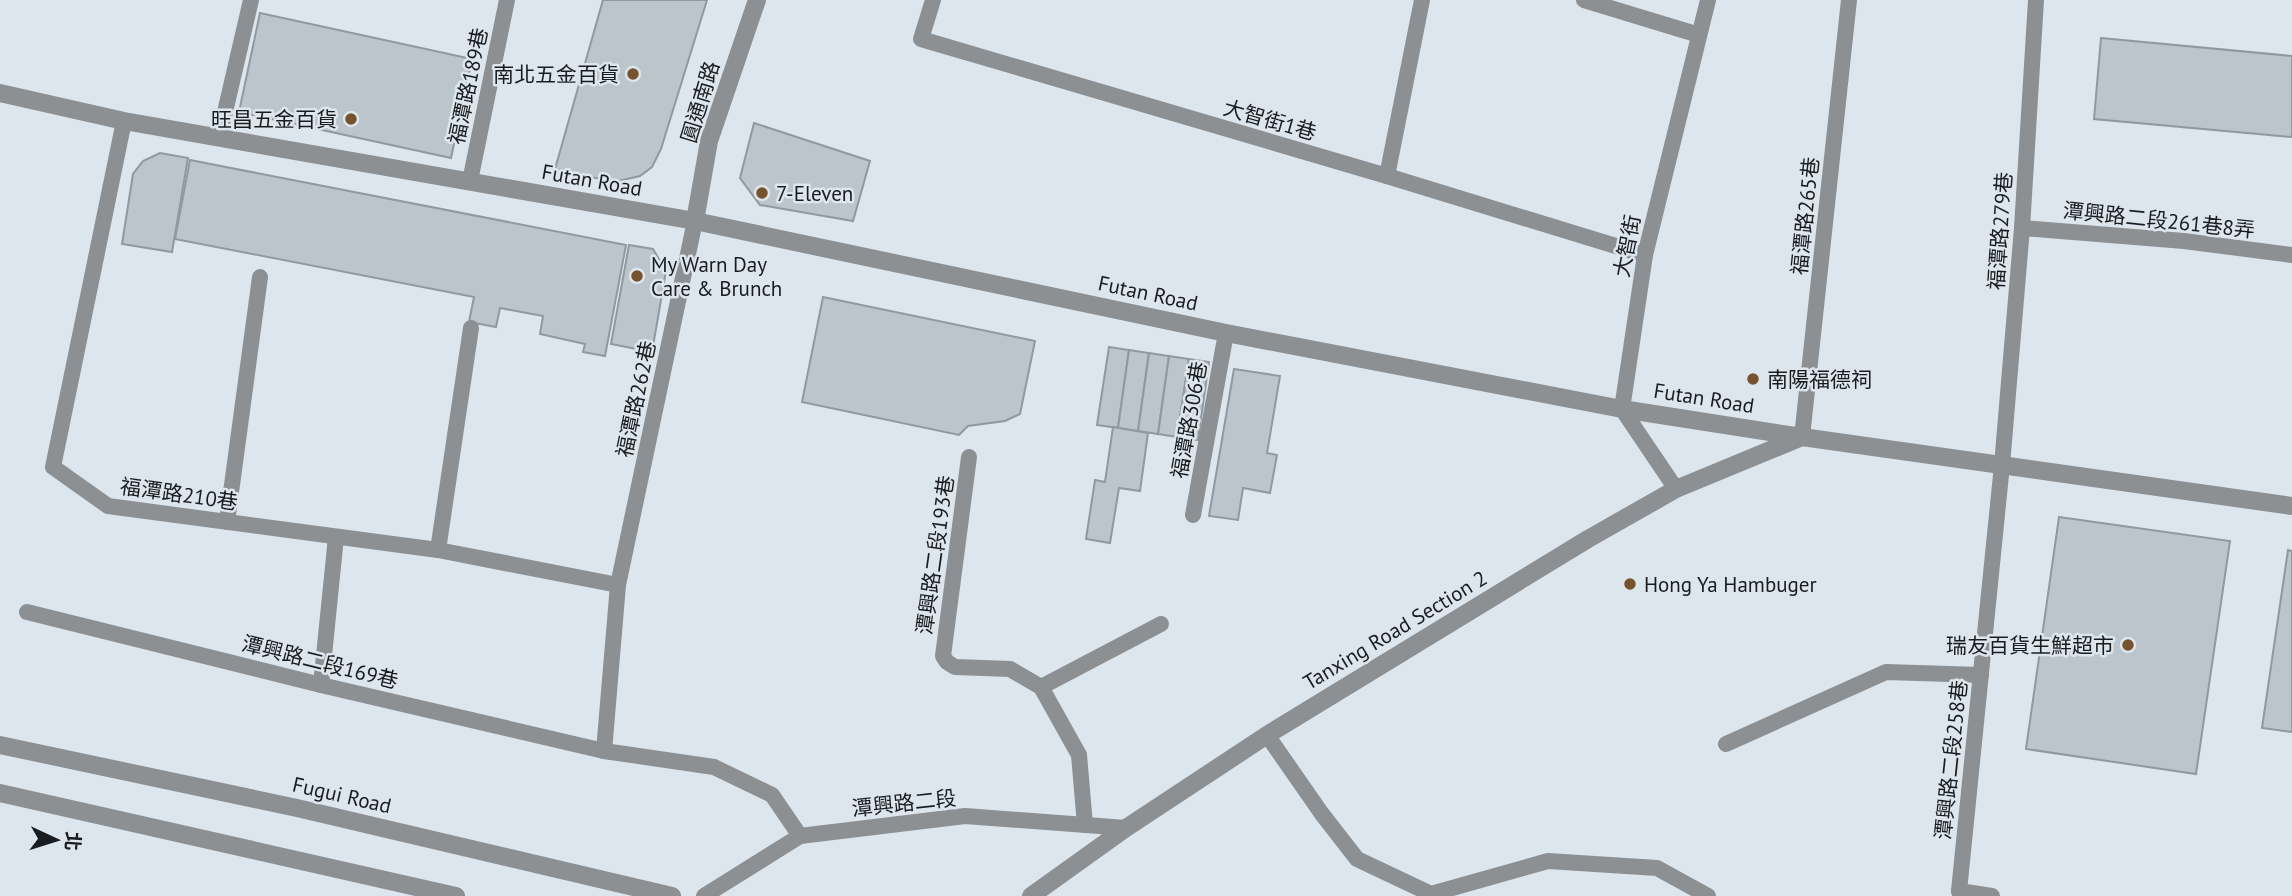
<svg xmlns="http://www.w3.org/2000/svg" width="2292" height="896" font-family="'PT Sans','Noto Sans TC',sans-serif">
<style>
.building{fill:#bcc4cc;stroke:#9199a0;stroke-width:2}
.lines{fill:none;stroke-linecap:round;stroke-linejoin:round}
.service{stroke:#8c9093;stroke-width:16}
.minor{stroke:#8c9093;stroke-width:18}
.tertiary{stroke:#8c9093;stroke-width:18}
.poi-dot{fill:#77532d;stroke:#dde5ed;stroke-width:2.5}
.labels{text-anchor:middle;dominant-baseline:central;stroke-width:5;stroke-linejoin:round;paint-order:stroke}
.poi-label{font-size:21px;fill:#191c1f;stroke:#dde5ed;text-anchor:start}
.street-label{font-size:21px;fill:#191c1f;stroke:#dde5ed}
</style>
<rect width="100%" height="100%" fill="#dde5ed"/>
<g class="building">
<path d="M603 0H707L661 149 652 167 640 176 614 182 555 169Z"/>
<path d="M260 13 472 59 451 158 239 112Z"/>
<path d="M2101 38 2292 56V137L2094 119Z"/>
<path d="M754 123 870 161 853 221 760 205 740 178Z"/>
<path d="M160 153 188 158 172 252 122 244 133 174 143 161Z"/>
<path d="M190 160 626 245 605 356 583 352 585 344 540 334 543 316 500 308 496 327 469 322 474 297 175 239Z"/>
<path d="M629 245 653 249 666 271 652 352 611 344Z"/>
<path d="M823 297 1035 341 1020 414 1005 421 968 426 959 435 802 402Z"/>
<path d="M1109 347 1129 350 1118 428 1097 425Z"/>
<path d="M1129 350 1149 353 1138 431 1118 428Z"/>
<path d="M1149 353 1169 356 1158 434 1138 431Z"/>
<path d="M1169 356 1189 359 1177 437 1158 434Z"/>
<path d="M1189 359 1209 362 1198 440 1177 437Z"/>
<path d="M1234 369 1280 376 1267 453 1277 455 1270 493 1243 488 1238 520 1209 516Z"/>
<path d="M1113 427 1148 433 1140 491 1119 488 1110 543 1086 539 1095 480 1105 482Z"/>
<path d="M2059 517 2230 541 2196 774 2026 749Z"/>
<path d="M2288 550 2292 551V732L2262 728Z"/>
</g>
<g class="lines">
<g class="service">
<path d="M933 0 921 39 1387 176 1645 255"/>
<path d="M1584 0 1699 35"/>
<path d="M124 121 53 467 108 506 438 550 618 585"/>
<path d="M219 138 251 0"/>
<path d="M1387 176 1422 0"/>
<path d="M470 181 507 0"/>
<path d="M2022 228 2184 241 2292 255"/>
<path d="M1802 437 1849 0"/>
<path d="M969 457 943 656 947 662 955 667 1010 669 1041 687 1079 755 1085 825"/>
<path d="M1676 489 1622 409 1645 255 1708 0"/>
<path d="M1193 515 1226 333"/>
<path d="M227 522 260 277"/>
<path d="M438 550 471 328"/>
<path d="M27 612 321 685 604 751 714 767 772 795 800 836"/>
<path d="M321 685 336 537"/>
<path d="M1041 687 1161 624"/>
<path d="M1267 735 1322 814 1357 859 1431 894 1548 861 1657 868 1708 896"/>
<path d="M1726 744 1886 672 1981 675"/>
<path d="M604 751 618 585 695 221"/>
<path d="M1959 891 2002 465 2022 228 2036 0"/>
<path d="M1959 891 1992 896"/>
<path d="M704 896 800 836 965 816 1126 828"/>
</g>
<path class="minor" d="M0 93 124 121 695 221 1226 333 1622 409 1802 437"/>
<g class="tertiary">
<path d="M695 221 709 141 757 0"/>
<path d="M0 745 297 808 672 896"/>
<path d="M0 793 456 896"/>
<path d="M1031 896 1126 828 1267 735 1588 539 1676 489 1802 437 2292 506"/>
</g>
</g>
<g class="poi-dot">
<circle cx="633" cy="74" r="7"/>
<circle cx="351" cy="119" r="7"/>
<circle cx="762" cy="193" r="7"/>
<circle cx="637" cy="276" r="7"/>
<circle cx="1753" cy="379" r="7"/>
<circle cx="1630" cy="584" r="7"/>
<circle cx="2128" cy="645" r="7"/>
</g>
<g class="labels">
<g class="poi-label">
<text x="619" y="74" text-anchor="end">南北五金百貨</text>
<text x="337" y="119" text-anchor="end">旺昌五金百貨</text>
<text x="776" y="193">7-Eleven</text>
<text x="651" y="264">My Warn Day<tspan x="651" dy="24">Care &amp; Brunch</tspan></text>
<text x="1767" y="379">南陽福德祠</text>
<text x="1644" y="584">Hong Ya Hambuger</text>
<text x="2114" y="645" text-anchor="end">瑞友百貨生鮮超市</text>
</g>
<g class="street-label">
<text transform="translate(468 86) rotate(-78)">福潭路189巷</text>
<text transform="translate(700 102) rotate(-73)">圓通南路</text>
<text transform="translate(1270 120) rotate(16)">大智街1巷</text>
<text transform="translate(592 180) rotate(10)">Futan Road</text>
<text transform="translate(1805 216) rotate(-84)">福潭路265巷</text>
<text transform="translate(2159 220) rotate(6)">潭興路二段261巷8弄</text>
<text transform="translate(2000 231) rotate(-86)">福潭路279巷</text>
<text transform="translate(1627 246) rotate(-79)">大智街</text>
<text transform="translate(1148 293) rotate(12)">Futan Road</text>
<text transform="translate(1704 398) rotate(9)">Futan Road</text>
<text transform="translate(636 399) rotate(-78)">福潭路262巷</text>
<text transform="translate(1189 420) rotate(-80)">福潭路306巷</text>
<text transform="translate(179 494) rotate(8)">福潭路210巷</text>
<text transform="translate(935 555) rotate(-82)">潭興路二段193巷</text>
<text transform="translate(1395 630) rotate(-31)">Tanxing Road Section 2</text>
<text transform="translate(320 662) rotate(14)">潭興路二段169巷</text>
<text transform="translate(1951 760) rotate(-84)">潭興路二段258巷</text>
<text transform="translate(342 795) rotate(13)">Fugui Road</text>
<text transform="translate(904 803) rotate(-6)">潭興路二段</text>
</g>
</g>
<g transform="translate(56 840) rotate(94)" stroke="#dde5ed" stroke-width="5" paint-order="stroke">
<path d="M0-5L12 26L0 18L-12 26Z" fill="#191c1f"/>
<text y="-10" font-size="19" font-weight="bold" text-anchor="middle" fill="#191c1f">北</text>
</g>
</svg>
